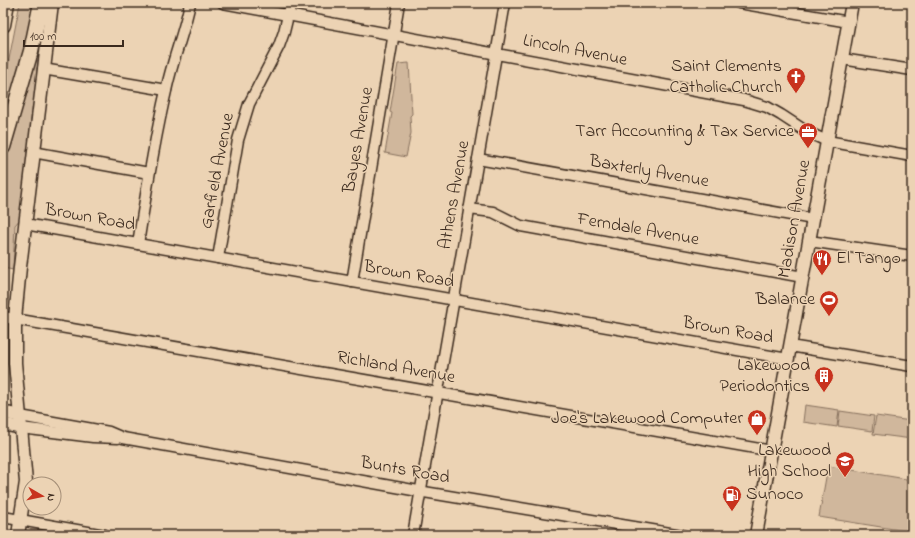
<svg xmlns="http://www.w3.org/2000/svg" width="915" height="538" font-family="'Indie Flower',sans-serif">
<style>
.green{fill:#d0b79c;stroke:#86705d}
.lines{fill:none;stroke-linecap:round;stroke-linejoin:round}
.minor-casing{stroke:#3b2a1e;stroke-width:13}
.major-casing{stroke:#3b2a1e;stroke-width:15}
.highway-casing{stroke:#3b2a1e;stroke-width:17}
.minor{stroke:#ecd3b4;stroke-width:10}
.major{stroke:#ecd3b4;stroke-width:12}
.highway{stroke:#ecd3b4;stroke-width:14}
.labels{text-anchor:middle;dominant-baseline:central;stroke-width:3;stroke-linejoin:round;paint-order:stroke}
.street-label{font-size:18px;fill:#3b2a1e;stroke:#ecd3b4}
.poi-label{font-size:18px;fill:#3b2a1e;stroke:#ecd3b4;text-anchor:end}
</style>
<rect width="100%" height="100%" fill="#ecd3b4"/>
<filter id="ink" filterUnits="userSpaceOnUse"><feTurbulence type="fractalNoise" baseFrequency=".025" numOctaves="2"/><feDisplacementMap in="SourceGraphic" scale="8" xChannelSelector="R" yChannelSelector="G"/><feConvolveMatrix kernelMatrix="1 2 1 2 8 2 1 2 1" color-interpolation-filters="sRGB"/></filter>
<g filter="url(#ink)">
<g class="green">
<path d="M20 3H38L3 135V90Z"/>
<path d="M47 7 21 218 15 225 13 270 3 268V156L16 116Z"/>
<path d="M409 63 412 114 410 116 411 133 406 157 385 153 392 113 390 112 398 64Z"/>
<path d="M805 405 839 410 837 427 803 422Z"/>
<path d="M840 411 874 416 872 431 838 426Z"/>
<path d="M876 416 911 421 912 422V439L873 434Z"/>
<path d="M828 466 912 480V532L819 517Z"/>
</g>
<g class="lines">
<g class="minor-casing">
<g id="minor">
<path d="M223 3 744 100 767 107 781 115 807 132 827 141 912 156"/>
<path d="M739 3 849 22"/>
<path d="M842 59 912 70"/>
<path d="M43 69 166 90"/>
<path d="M33 152 149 173"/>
<path d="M478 159 813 219"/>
<path d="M469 209 493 212 521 226 803 277"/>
<path d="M25 224 788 359"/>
<path d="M809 241 912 256"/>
<path d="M138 244C146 193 154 141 166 91 172 61 184 33 190 3"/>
<path d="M218 258 238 140 249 104 279 46 284 32 291 3"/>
<path d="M352 282 399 3"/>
<path d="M3 317 772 451"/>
<path d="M790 346 912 366"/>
<path d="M20 416 109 432 123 438 424 492 682 535"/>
<path d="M21 428 93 437 118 438"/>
<path d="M3 517 105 535"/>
<path d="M413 535 505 3"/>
</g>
</g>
<g class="major-casing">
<g id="major">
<path d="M3 412 20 416"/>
<path d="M3 424 21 428"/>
<path d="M18 535 26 482 15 363V319L20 267 52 3"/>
<path d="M756 535 852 3"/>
</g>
</g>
<g class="highway-casing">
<g id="highway">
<path d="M3 25 7 3"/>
<path d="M3 147 31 51 41 3"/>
</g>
</g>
<use href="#minor" class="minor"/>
<use href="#major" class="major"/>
<use href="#highway" class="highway"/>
</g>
</g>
<defs>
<g id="church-pin" transform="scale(1)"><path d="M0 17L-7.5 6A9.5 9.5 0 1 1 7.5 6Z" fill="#c8321e" stroke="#ecd3b4"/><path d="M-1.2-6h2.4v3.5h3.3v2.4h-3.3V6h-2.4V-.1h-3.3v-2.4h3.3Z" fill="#fff"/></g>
<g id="office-pin" transform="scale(1)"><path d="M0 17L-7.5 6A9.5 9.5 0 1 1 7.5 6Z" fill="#c8321e" stroke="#ecd3b4"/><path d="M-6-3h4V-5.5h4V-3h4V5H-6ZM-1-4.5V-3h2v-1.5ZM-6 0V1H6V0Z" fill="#fff"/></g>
<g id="restaurant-pin" transform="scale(1)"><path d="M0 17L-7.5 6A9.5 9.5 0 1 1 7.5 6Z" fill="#c8321e" stroke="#ecd3b4"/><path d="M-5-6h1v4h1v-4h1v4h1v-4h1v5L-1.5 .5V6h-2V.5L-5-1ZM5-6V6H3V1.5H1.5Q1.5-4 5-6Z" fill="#fff"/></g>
<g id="stadium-pin" transform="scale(1)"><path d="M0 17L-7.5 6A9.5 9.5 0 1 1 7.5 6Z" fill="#c8321e" stroke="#ecd3b4"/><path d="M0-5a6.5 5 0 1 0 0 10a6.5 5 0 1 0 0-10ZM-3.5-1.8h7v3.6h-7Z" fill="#fff"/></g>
<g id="building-pin" transform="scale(1)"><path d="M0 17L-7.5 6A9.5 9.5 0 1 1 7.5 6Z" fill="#c8321e" stroke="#ecd3b4"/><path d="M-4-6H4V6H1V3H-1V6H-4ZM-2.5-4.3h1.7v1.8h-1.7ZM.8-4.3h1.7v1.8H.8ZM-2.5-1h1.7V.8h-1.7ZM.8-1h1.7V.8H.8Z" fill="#fff"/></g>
<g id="shop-pin" transform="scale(1)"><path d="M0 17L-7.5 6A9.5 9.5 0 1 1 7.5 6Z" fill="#c8321e" stroke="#ecd3b4"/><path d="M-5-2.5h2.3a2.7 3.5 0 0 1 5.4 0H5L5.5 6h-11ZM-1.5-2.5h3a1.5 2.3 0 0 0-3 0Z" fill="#fff"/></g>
<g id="school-pin" transform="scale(1)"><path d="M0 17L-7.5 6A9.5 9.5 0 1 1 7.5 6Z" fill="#c8321e" stroke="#ecd3b4"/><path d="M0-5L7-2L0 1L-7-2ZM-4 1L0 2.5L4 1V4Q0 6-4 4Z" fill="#fff"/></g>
<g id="fuel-pin" transform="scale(1)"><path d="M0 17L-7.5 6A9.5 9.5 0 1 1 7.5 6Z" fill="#c8321e" stroke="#ecd3b4"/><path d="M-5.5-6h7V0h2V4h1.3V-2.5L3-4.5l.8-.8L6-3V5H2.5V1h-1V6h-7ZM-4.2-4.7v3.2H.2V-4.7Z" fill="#fff"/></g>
</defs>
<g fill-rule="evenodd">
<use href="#church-pin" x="796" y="77"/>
<use href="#office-pin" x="808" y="132"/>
<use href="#restaurant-pin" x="822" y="259"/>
<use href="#stadium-pin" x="829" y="300"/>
<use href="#building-pin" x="824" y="376"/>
<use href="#shop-pin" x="757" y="419"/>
<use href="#school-pin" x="845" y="461"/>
<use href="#fuel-pin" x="732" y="495"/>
</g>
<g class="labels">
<g class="street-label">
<text transform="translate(575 51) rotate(11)">Lincoln Avenue</text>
<text transform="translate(359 140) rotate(-80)">Bayes Avenue</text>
<text transform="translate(218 171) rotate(-79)">Garfield Avenue</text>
<text transform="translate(649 172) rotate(10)">Baxterly Avenue</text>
<text transform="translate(455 195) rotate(-80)">Athens Avenue</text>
<text transform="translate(90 218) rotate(10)">Brown Road</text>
<text transform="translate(795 219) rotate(-80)">Madison Avenue</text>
<text transform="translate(638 230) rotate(10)">Ferndale Avenue</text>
<text transform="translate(409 275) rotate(10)">Brown Road</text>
<text transform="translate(728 331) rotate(10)">Brown Road</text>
<text transform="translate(396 368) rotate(10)">Richland Avenue</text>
<text transform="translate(405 471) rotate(10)">Bunts Road</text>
</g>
<g class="poi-label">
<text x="782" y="67">Saint Clements<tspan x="782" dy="21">Catholic Church</tspan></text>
<text x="794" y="132">Tarr Accounting &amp; Tax Service</text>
<text x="836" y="259" text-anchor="start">El Tango</text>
<text x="815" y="300">Balance</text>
<text x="810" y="366">Lakewood<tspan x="810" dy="21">Periodontics</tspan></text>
<text x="743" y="419">Joe's Lakewood Computer</text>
<text x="831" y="451">Lakewood<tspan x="831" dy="21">High School</tspan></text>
<text x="746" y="495" text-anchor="start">Sunoco</text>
</g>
</g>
<rect width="915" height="538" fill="none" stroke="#ecd3b4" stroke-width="16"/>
<rect x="8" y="8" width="899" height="522" fill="none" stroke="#3b2a1e" stroke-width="1.5" filter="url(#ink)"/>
<g transform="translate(42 496) rotate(99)"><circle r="19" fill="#ecd3b4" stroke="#a58f78"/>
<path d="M0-3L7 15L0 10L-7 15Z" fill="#c8321e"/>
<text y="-6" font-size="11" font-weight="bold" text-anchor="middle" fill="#3b2a1e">N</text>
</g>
<path d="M24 40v6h99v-6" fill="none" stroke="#3b2a1e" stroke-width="2"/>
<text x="30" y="40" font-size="12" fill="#3b2a1e" stroke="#ecd3b4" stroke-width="3" paint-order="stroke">100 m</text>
</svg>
